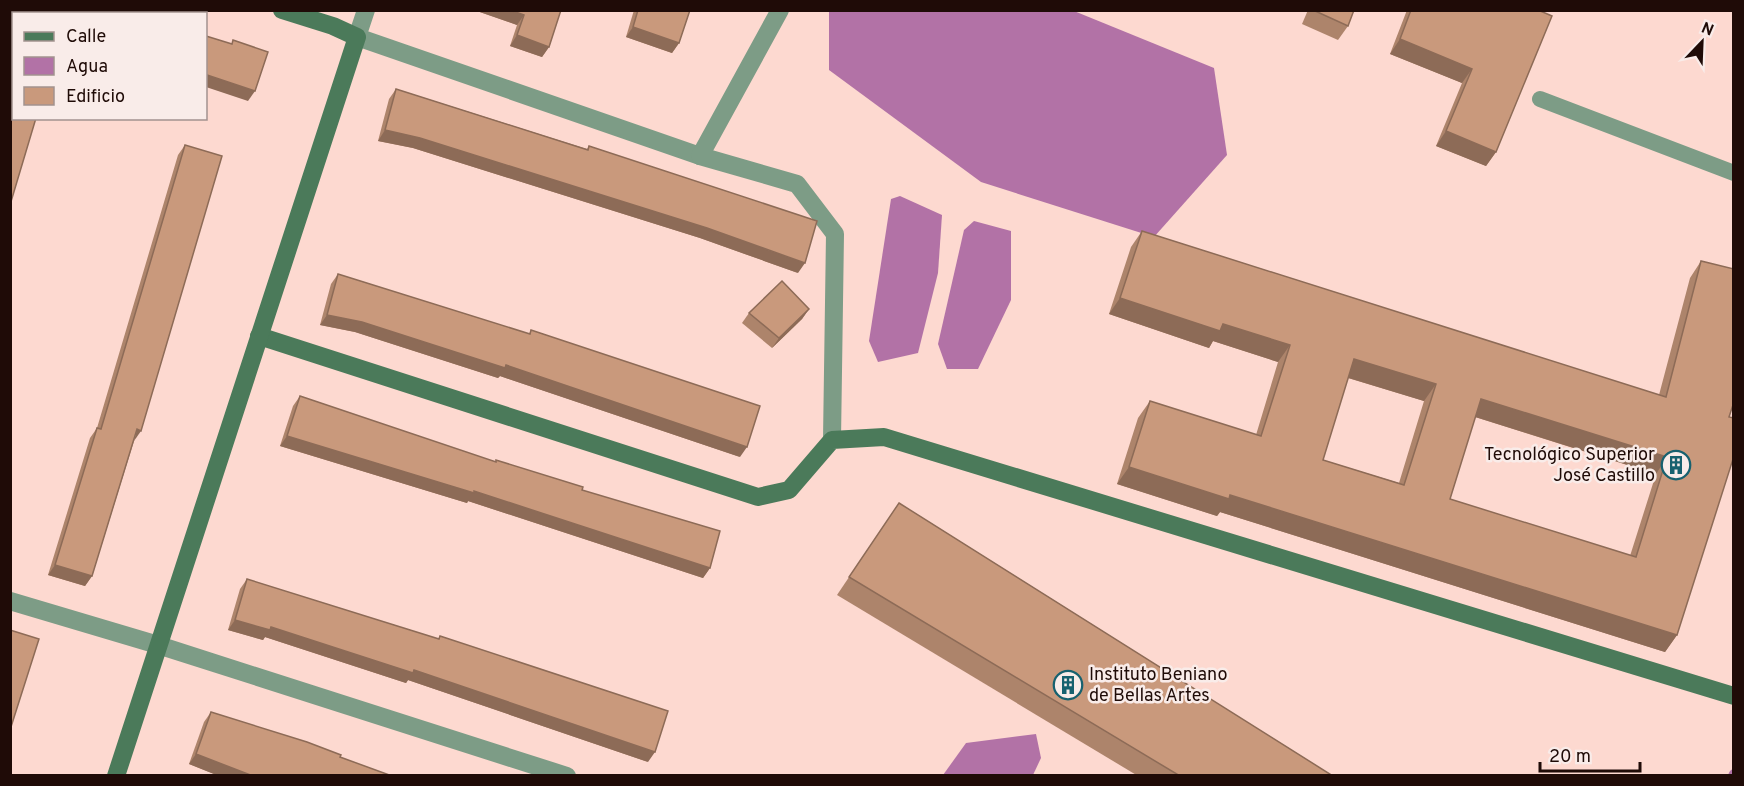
<svg xmlns="http://www.w3.org/2000/svg" width="1744" height="786" font-family="Overpass,sans-serif">
<style>
.water{fill:#b272a6}
.lines{fill:none;stroke-linecap:round;stroke-linejoin:round}
.stream{stroke:#b272a6;stroke-width:10}
.lane{stroke:#7d9c86;stroke-width:16}
.street{stroke:#7d9c86;stroke-width:18}
.secondary{stroke:#4b7a5a;stroke-width:18}
.wall{fill:#ad846b;fill-rule:evenodd}
.shaded-wall{fill:#8d6b57}
.building{fill:#c9997c;stroke:#8d6b57;stroke-width:1.5;fill-rule:evenodd}
.labels{text-anchor:middle;dominant-baseline:central;stroke-width:5;stroke-linejoin:round;paint-order:stroke}
.poi-label{font-size:18px;fill:#1f0b07;stroke:#f9ece9;text-anchor:end}
</style>
<rect width="100%" height="100%" fill="#fdd9d0"/>
<g class="water">
<path d="M829 11H1074L1214 68 1227 155 1154 237 981 182 829 70Z"/>
<path d="M900 196 942 215 938 273 918 353 878 362 869 341 891 199Z"/>
<path d="M974 221 1011 231V300L978 369H947L938 344 964 230Z"/>
<path d="M1036 734 1041 758 1033 775H943L966 743Z"/>
</g>
<g class="lines">
<path class="stream" d="M1733 776 1734 774"/>
<path class="lane" d="M1540 99 1734 173"/>
<g class="street">
<path d="M366 10 357 37 700 156"/>
<path d="M780 10 700 156 797 184 835 234 832 440"/>
<path d="M10 601 158 645 567 776"/>
</g>
<g class="secondary">
<path d="M259 336 758 497 789 490 832 440 884 437 1734 696"/>
<path d="M116 776 357 37 333 26 282 10"/>
</g>
</g>
<g class="wall">
<path d="M28 10H126L135 14H27Z"/>
<path d="M474 10H561L549 47 542 57 510 46 517 25Z"/>
<path d="M634 10H690L679 43 672 53 626 37Z"/>
<path d="M1308 10H1354L1348 26 1338 40 1302 24Z"/>
<path d="M1407 10H1538L1496 152 1486 166 1436 146 1462 83 1390 54Z"/>
<path d="M396 89 587 149 589 146 798 273 700 238 413 148 378 141 389 99Z"/>
<path d="M185 145 134 441 92 576 85 586 48 575 90 438 97 428 178 155Z"/>
<path d="M1142 231 1659 395 1690 278 1701 261 1677 635 1665 652 1220 512 1217 516 1117 484 1138 418 1150 401 1256 435 1278 362 1213 341 1209 348 1109 314 1131 247ZM1348 378 1424 401 1399 483 1323 460ZM1475 417 1656 474 1630 556 1450 499Z"/>
<path d="M338 274 529 334 531 330 740 457 500 376 498 378 355 332 320 325 331 284Z"/>
<path d="M809 309 802 319 772 348 742 323 749 313Z"/>
<path d="M300 396 495 462 496 460 582 490 710 568 703 578 468 501 467 503 280 446 293 406Z"/>
<path d="M899 503 1333 776H1138L837 595Z"/>
<path d="M247 579 438 639 440 636 648 762 408 680 406 683 265 637 263 640 228 630 240 589Z"/>
<path d="M211 712 340 757 392 776H219L189 764 204 722Z"/>
</g>
<g class="shaded-wall">
<path d="M474 10H510L524 15 517 25Z"/>
<path d="M633 27 679 43 672 53 626 37Z"/>
<path d="M517 35 549 47 542 57 510 46Z"/>
<path d="M1400 39 1472 69 1462 83 1390 54Z"/>
<path d="M207 75 255 91 248 101 206 87V77Z"/>
<path d="M385 130 420 138 707 228 805 263 798 273 700 238 413 148 378 141Z"/>
<path d="M1446 131 1496 152 1486 166 1436 146Z"/>
<path d="M1120 298 1223 324 1290 345 1278 362 1213 341 1209 348 1109 314Z"/>
<path d="M809 309 802 319 772 348 779 338Z"/>
<path d="M327 315 362 322 506 365 747 447 740 457 500 376 498 378 355 332 320 325Z"/>
<path d="M1354 359 1436 384 1424 401 1342 376Z"/>
<path d="M1481 399 1667 457 1656 474 1469 415Z"/>
<path d="M137 429 141 431 134 441Z"/>
<path d="M287 436 474 491 710 568 703 578 468 501 467 503 280 446Z"/>
<path d="M1129 467 1230 495 1677 635 1665 652 1220 512 1217 516 1117 484Z"/>
<path d="M55 565 92 576 85 586 48 575Z"/>
<path d="M235 620 271 627 414 670 655 752 648 762 408 680 406 683 265 637 263 640 228 630Z"/>
<path d="M196 754 253 776H219L189 764Z"/>
</g>
<g class="building">
<path d="M32 10H126L135 14H31Z"/>
<path d="M510 10H561L549 47 517 35 524 15Z"/>
<path d="M638 10H690L679 43 633 27Z"/>
<path d="M1313 10H1354L1348 26Z"/>
<path d="M1411 10H1538L1552 16 1496 152 1446 131 1472 69 1400 39Z"/>
<path d="M206 36 232 44 233 40 268 52 255 91 207 75 206 78Z"/>
<path d="M396 89 588 150 589 146 817 221 805 263 707 228 420 138 385 130Z"/>
<path d="M10 92H14V118H36L10 205Z"/>
<path d="M185 145 222 156 141 431 137 429 92 576 55 565 97 428 101 429Z"/>
<path d="M1142 231 1666 397 1701 261 1734 269V402L1729 417 1734 418V456L1677 635 1230 495 1229 499 1129 467 1150 401 1261 436 1290 345 1223 324 1220 331 1120 298ZM1354 359 1436 384 1404 485 1323 460ZM1481 399 1667 457 1636 557 1450 499Z"/>
<path d="M338 274 530 334 531 330 760 406 747 447 506 365 505 368 362 322 327 315Z"/>
<path d="M782 281 809 309 779 338 749 313Z"/>
<path d="M300 396 496 462V460L583 487 582 490 720 531 710 568 474 491V493L287 436Z"/>
<path d="M899 503 1333 776H1180L849 577Z"/>
<path d="M247 579 439 639 440 636 668 711 655 752 414 670 413 673 271 627 270 630 235 620Z"/>
<path d="M10 630 39 639 10 730Z"/>
<path d="M211 712 307 742 341 755 340 757 392 776H253L196 754Z"/>
</g>
<defs>
<g id="building-ring" transform="scale(1.5)"><circle r="9.5" fill="#f9ece9" stroke="#17616f" stroke-width="1.5"/><path d="M-4-6H4V6H1V3H-1V6H-4ZM-2.5-4.3h1.7v1.8h-1.7ZM.8-4.3h1.7v1.8H.8ZM-2.5-1h1.7V.8h-1.7ZM.8-1h1.7V.8H.8Z" fill="#17616f"/></g>
</defs>
<g fill-rule="evenodd">
<use href="#building-ring" x="1676" y="465"/>
<use href="#building-ring" x="1068" y="685"/>
</g>
<g class="labels">
<g class="poi-label">
<text x="1655" y="455">Tecnológico Superior<tspan x="1655" dy="21">José Castillo</tspan></text>
<text x="1089" y="675" text-anchor="start">Instituto Beniano<tspan x="1089" dy="21">de Bellas Artes</tspan></text>
</g>
</g>
<rect width="1744" height="786" fill="none" stroke="#1f0b07" stroke-width="24"/>
<rect x="12" y="12" width="195" height="108" fill="#f9ece9" stroke="#a2928f" stroke-width="1.5"/>
<rect x="24" y="32" width="30" height="9" fill="#4b7a5a" stroke="#a2928f" stroke-width="1.5"/>
<text x="66" y="42" font-size="18" fill="#1f0b07">Calle</text>
<rect x="24" y="57" width="30" height="18" fill="#b272a6" stroke="#a2928f" stroke-width="1.5"/>
<text x="66" y="72" font-size="18" fill="#1f0b07">Agua</text>
<rect x="24" y="87" width="30" height="18" fill="#c9997c" stroke="#a2928f" stroke-width="1.5"/>
<text x="66" y="102" font-size="18" fill="#1f0b07">Edificio</text>
<g transform="translate(1702 42) rotate(23)" stroke="#f9ece9" stroke-width="4.5" paint-order="stroke">
<path d="M0-4.5L10 22L0 15L-10 22Z" fill="#1f0b07"/>
<text y="-9" font-size="16" font-weight="bold" text-anchor="middle" fill="#1f0b07">N</text>
</g>
<path d="M1540 762v9h100v-9" fill="none" stroke="#1f0b07" stroke-width="3"/>
<text x="1549" y="762" font-size="18" fill="#1f0b07" stroke="#f9ece9" stroke-width="4.5" paint-order="stroke">20 m</text>
</svg>
